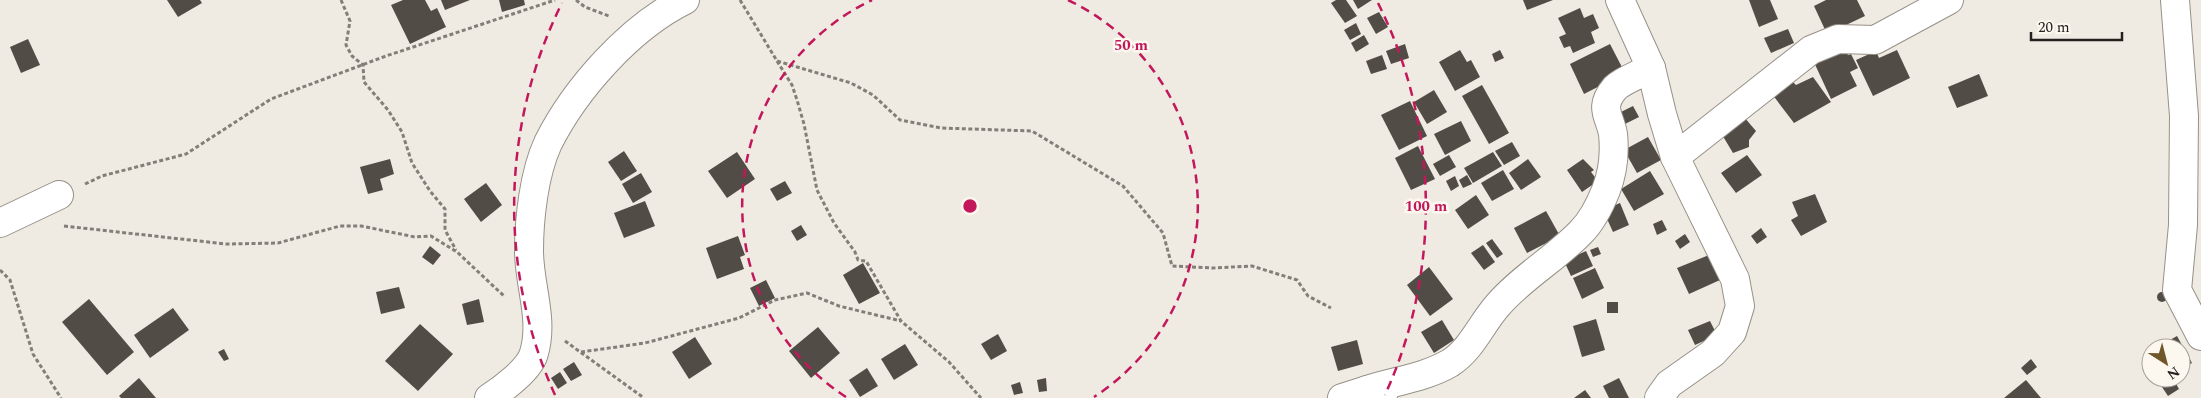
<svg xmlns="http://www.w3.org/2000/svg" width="2201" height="398" font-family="Spectral,serif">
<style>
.building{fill:#514c45}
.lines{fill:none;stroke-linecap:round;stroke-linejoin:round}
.street-casing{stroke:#969189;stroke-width:30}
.path{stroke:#827f79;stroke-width:3;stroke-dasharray:4 2.5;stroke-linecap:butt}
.street{stroke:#fff;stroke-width:28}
.ring{fill:none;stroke:#c2185b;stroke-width:2.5;stroke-dasharray:9 6}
.centre{fill:#c2185b;stroke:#fdf8ef;stroke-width:2.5}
.ring-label{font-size:15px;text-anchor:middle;font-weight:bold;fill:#c2185b;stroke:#fdf8ef;stroke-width:5;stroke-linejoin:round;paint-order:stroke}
</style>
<rect width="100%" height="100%" fill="#f0ebe2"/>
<g class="building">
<path d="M167 0H200L202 3 178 17Z"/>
<path d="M403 0H425L431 11 437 8 446 27 410 44 391 5Z"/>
<path d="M441 0H470L445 10Z"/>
<path d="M499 0H524L525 5 502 12Z"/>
<path d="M1336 0H1346L1357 16 1345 23 1331 3Z"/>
<path d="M1353 0H1372L1358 9Z"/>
<path d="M1523 0H1553L1527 10Z"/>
<path d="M1749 0H1770L1778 19 1759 27Z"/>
<path d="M1826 0H1857L1865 16 1827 34 1814 6Z"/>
<path d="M1580 8 1584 18 1593 14 1599 28 1591 32 1595 43 1573 53 1570 46 1564 48 1559 37 1566 34 1558 18Z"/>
<path d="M1379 12 1388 27 1376 34 1367 18Z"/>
<path d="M1356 23 1361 34 1350 40 1344 30Z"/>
<path d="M1788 29 1794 43 1771 53 1764 38Z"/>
<path d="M1364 35 1369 44 1356 52 1351 43Z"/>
<path d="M28 39 40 65 21 73 10 47Z"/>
<path d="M1405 44 1409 58 1391 64 1386 51Z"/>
<path d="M1610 44 1625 73 1584 94 1570 64Z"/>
<path d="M1842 44 1848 55 1851 54 1858 68 1850 72 1857 86 1831 99 1812 58Z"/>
<path d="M1460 50 1467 62 1471 60 1480 77 1455 91 1439 62Z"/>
<path d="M1500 50 1504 58 1495 62 1492 54Z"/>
<path d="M1897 50 1910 78 1873 96 1856 60 1876 51 1879 58Z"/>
<path d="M1382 55 1387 69 1371 74 1366 61Z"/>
<path d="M1979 74 1988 96 1957 108 1948 87Z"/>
<path d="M1813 77 1831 102 1794 123 1772 94 1791 80 1796 85Z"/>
<path d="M1482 85 1509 133 1489 144 1462 96Z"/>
<path d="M1434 90 1447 112 1427 124 1414 102Z"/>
<path d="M1410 101 1427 136 1399 150 1381 115Z"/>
<path d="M1633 106 1639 117 1623 125 1617 114Z"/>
<path d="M1744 117 1756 131 1749 140V147L1733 153 1721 133Z"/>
<path d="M1461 121 1471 141 1445 155 1434 134Z"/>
<path d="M1648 137 1661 160 1637 173 1624 150Z"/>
<path d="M1512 142 1520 156 1504 165 1495 151Z"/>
<path d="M1418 146 1435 179 1411 190 1395 158Z"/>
<path d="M624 151 637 171 621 181 608 162Z"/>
<path d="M737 152 755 179 727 198 708 171Z"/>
<path d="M1493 152 1502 166 1473 183 1464 168Z"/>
<path d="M1449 155 1456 167 1440 176 1433 164Z"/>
<path d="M1747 155 1762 175 1736 193 1721 173Z"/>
<path d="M390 159 394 174 380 179 383 190 368 194 360 167Z"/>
<path d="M1528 159 1541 177 1521 190 1509 173Z"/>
<path d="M1583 159 1594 170 1591 172 1598 181 1582 192 1567 170Z"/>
<path d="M1503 170 1514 189 1492 201 1481 183Z"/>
<path d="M1650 171 1664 194 1634 211 1621 189Z"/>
<path d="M641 173 652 192 633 203 622 184Z"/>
<path d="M1467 175 1472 184 1463 188 1459 180Z"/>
<path d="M1455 176 1459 186 1451 191 1446 181Z"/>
<path d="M785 181 792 193 777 201 770 189Z"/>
<path d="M486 183 502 205 481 222 464 199Z"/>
<path d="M1815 194 1827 222 1801 236 1791 220 1798 216 1792 202Z"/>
<path d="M1476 195 1489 215 1468 229 1455 210Z"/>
<path d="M645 201 655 226 624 238 614 213Z"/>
<path d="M1620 203 1629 225 1613 232 1603 210Z"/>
<path d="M1546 211 1560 236 1527 253 1514 228Z"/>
<path d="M1662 220 1667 230 1657 235 1653 224Z"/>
<path d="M801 225 807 235 797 241 791 231Z"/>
<path d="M1761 228 1767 237 1757 244 1751 236Z"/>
<path d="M1685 234 1690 242 1680 249 1675 241Z"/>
<path d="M738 236 745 255 740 257 744 269 717 279 706 248Z"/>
<path d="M1492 239 1503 254 1497 258 1486 243Z"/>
<path d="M1483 245 1495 262 1484 270 1471 253Z"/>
<path d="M430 246 441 255 433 265 422 257Z"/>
<path d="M1598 247 1601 254 1593 257 1590 250Z"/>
<path d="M1586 251 1593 266 1571 276 1564 261Z"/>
<path d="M1709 255 1720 280 1689 294 1677 268Z"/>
<path d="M863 263 880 293 859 304 843 275Z"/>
<path d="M1429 267 1453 299 1430 316 1407 285Z"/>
<path d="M1595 268 1604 288 1582 299 1573 278Z"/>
<path d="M766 280 775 298 759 306 750 288Z"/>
<path d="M399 287 405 308 381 314 376 292Z"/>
<circle cx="2162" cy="297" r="5"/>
<path d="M89 299 134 352 107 375 62 322Z"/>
<path d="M479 299 484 322 467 325 462 304Z"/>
<rect x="1607" y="302" width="11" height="11"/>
<path d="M173 308 189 330 150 358 134 335Z"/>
<path d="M1596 319 1605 350 1582 357 1573 326Z"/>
<path d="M1442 320 1454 340 1434 353 1421 332Z"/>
<path d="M1710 321 1717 335 1695 345 1688 330Z"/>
<path d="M420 324 453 354 418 391 385 361Z"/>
<path d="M818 327 840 353 811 378 789 351Z"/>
<path d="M998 334 1007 351 991 360 981 344Z"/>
<path d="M2177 336 2192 363 2181 369V348H2156Z"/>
<path d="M695 337 712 364 689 379 672 352Z"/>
<path d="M1357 340 1363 364 1338 371 1331 347Z"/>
<path d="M905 344 918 365 894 380 881 359Z"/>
<path d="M224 349 229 359 224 361 218 352Z"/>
<path d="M2031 359 2037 367 2027 375 2021 368Z"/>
<path d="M574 362 582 375 571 381 563 369Z"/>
<path d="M867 368 878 386 860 397 849 380Z"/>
<path d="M560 372 567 383 558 389 551 378Z"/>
<path d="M139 378 156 398H121L119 396Z"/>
<path d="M1046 378 1047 391 1039 392 1037 380Z"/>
<path d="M1619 378 1629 398H1609L1603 386Z"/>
<path d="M2026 380 2041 398H2004Z"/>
<path d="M2174 380 2179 389 2168 396 2162 387Z"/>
<path d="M1020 382 1023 393 1014 395 1011 385Z"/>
<path d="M1585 390 1591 398H1574Z"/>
</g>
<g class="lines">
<g class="street-casing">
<g id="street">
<path d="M1620 0 1651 68 1662 114 1675 157 1735 279 1740 306 1732 332 1713 353 1669 384 1659 398"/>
<path d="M2175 0 2184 116 2183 225 2177 290 2201 336"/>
<path d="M1675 157 1811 50 1838 39 1875 40 1949 0"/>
<path d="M0 223 59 195"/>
<path d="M1367 390C1395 381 1424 378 1450 363 1472 349 1481 324 1498 305 1522 277 1555 259 1581 232 1592 221 1600 205 1606 190 1613 172 1615 153 1613 134 1610 116 1598 108 1615 88 1623 80 1641 74 1651 68"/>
<path d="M489 398C503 389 530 369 534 353 544 319 529 285 529 251 529 219 534 173 548 143 575 89 630 27 685 0"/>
<path d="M1342 398 1367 390 1384 392"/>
</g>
</g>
<g class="path">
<path d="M341 0 350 21 346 45 352 56 363 65 364 82 388 110 402 132 412 163 430 191 445 209V230L456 250"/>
<path d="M576 0 585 7 609 16"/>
<path d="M740 0 777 61 851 83 873 95 900 120 941 128 1032 131 1123 186 1163 233 1172 266 1213 268 1252 266 1297 280 1308 296 1331 308"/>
<path d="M777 61 792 85 797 100 804 124 817 190 834 223 855 252 858 260 866 261 901 321 949 362 981 398"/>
<path d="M85 184 102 176 186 154 271 99 386 56 555 0"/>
<path d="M64 226 226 244 278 243 340 226H361L415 237 431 236 457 252 504 296"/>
<path d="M0 270 10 280 33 354 61 398"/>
<path d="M565 341 644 398"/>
<path d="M581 352 645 343 739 318 775 300 807 293 839 306 901 321"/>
</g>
<use href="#street" class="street"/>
</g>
<g class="ring">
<path d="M846 397A228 228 0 0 1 872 0M1068 0A228 228 0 0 1 1094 397"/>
<path d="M555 395A456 456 0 0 1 562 3M1378 3A456 456 0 0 1 1385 395"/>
</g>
<circle cx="970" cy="206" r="8" class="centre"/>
<g class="ring-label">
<text x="1131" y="50">50 m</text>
<text x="1426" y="211">100 m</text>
</g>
<g transform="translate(2166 363) rotate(144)"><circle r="24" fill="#fdf8ef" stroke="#a6a29b"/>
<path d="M0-4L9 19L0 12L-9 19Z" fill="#705628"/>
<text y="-8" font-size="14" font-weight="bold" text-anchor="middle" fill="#23211e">N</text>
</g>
<path d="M2031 32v8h91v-8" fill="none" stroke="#23211e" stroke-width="2.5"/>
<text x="2038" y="32" font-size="15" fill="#23211e" stroke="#fdf8ef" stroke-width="4" paint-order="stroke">20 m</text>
</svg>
